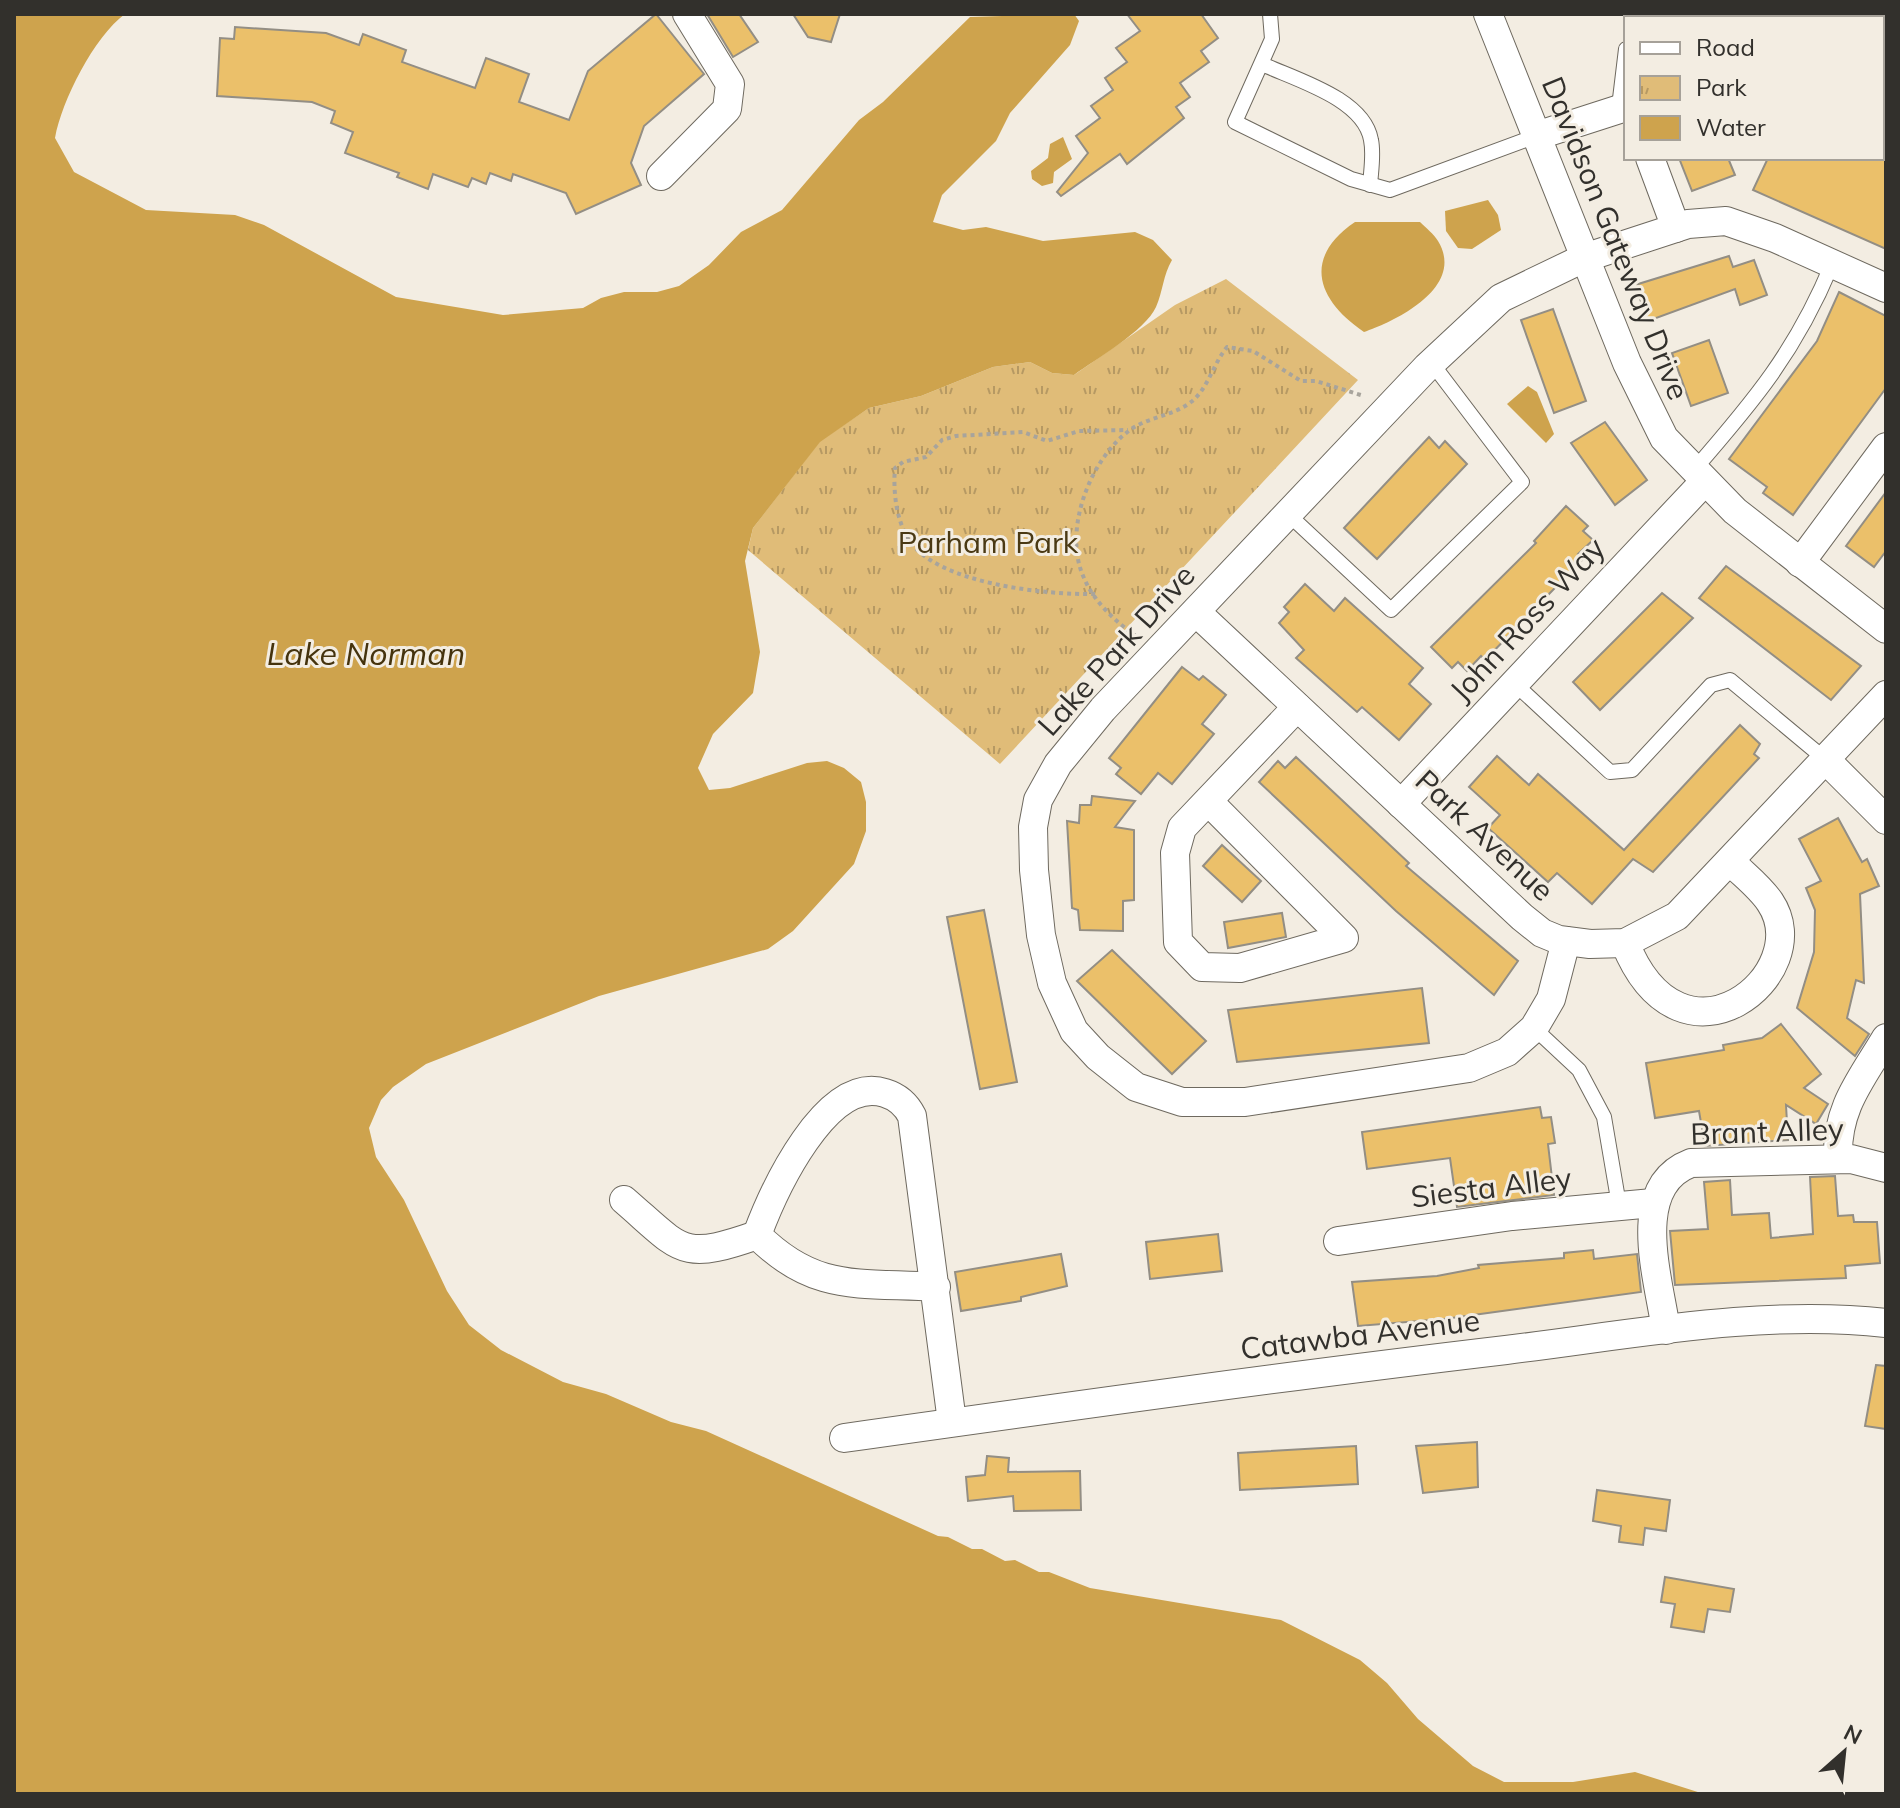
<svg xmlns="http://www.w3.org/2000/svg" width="1900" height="1808" font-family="Mulish,sans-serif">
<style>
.park{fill:url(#park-tufts)}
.water{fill:#cea34d}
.building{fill:#ebc06a;stroke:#938e84;stroke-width:2}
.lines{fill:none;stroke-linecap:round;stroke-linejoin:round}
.lane-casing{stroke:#6e695f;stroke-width:16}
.street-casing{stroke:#6e695f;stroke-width:30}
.path{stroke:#a8a49c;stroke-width:4;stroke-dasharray:4 4;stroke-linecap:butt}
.lane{stroke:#fff;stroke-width:14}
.street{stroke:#fff;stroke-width:28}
.labels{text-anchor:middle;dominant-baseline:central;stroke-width:6;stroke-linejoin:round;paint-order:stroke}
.street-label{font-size:30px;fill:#32302c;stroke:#f3ede2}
.park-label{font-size:30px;fill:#4a3913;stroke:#f3ede2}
.water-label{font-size:32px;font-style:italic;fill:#45330d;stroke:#f3ede2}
</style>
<defs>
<pattern id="park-tufts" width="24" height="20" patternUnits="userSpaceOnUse" patternTransform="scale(2)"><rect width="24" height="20" fill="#e0bc78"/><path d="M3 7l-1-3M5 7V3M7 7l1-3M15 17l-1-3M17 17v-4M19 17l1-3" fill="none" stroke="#b69963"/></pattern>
</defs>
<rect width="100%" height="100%" fill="#f3ede2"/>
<path class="park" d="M1226 279 1358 380 1000 764 748 550 753 528 820 441 869 408 921 396 993 367 1030 362 1052 373 1074 375 1175 305Z"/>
<g class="water">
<path d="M14 14H125C94 37 62 100 55 138L74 172 146 210 235 215 264 225 396 297 503 315 583 308 601 298 624 292H657L679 286 709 265 741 232 782 210 859 120 883 102 970 17 1074 14 1079 21 1070 45 1010 113 996 141 942 195 933 222 963 230 986 227 1043 241 1135 232 1153 240 1172 260C1163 275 1163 291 1156 307 1145 331 1096 359 1074 375L1052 373 1030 362 993 367 921 396 869 408 820 442 753 528 745 561 760 652 753 693 713 734 698 768 709 790 730 788 807 763 827 761 844 768 861 782 866 802V831L854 864 793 931 768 949 599 996 426 1064 393 1087 381 1100 369 1128 376 1157 404 1200 447 1291 469 1325 501 1350 563 1382 606 1394 671 1422 706 1431 938 1536 948 1537 972 1549H982L1005 1561 1015 1560 1039 1572H1049L1090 1588 1281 1620 1360 1660 1387 1683 1418 1719 1473 1766 1504 1782H1573L1635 1772 1704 1794H14Z"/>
<path d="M1063 137 1072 159 1054 172 1053 183 1042 186 1032 179 1031 171 1048 158 1050 144Z"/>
<path d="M1488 200 1498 215 1501 230 1472 249 1458 248 1446 231 1445 211Z"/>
<path d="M1355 222H1420C1426 228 1434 234 1438 241 1466 287 1396 321 1364 332 1317 300 1302 258 1355 222Z"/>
<path d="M1528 386 1537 392 1554 434 1546 443 1507 404Z"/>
</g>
<g class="building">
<path d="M656 14 704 74 644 126 631 163 641 185 576 214 566 193 513 174 511 181 490 173 486 184 472 178 468 187 433 174 428 189 397 177 399 173 345 153 353 132 331 123 335 111 312 102 217 96 220 38 234 39 235 27 326 33 359 45 363 34 406 50 402 62 475 88 486 58 529 74 519 102 569 120 588 71Z"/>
<path d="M707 14H739L758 42 733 57Z"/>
<path d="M793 14H840L831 42 808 37Z"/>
<path d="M1127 14H1201L1218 38 1201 51 1209 62 1180 83 1190 97 1176 107 1184 118 1127 164 1120 154 1061 196 1057 192 1088 153 1076 136 1100 118 1091 106 1113 90 1105 78 1127 62 1116 48 1140 31Z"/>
<path d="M1679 158H1728L1735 175 1692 191Z"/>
<path d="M1768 158H1886V249L1753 190Z"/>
<path d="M1729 256 1733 267 1754 260 1767 295 1740 305 1735 289 1648 321 1635 285Z"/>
<path d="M1839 292 1886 316V388L1793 515 1763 493 1767 487 1729 459 1817 341Z"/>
<path d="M1553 309 1586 401 1554 413 1521 320Z"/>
<path d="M1709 340 1728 393 1691 406 1672 353Z"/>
<path d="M1605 422 1647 480 1615 505 1571 443Z"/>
<path d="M1429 437 1439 448 1445 441 1467 464 1377 559 1344 528Z"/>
<path d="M1886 492V551L1874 567 1846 546Z"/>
<path d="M1566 506 1588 526 1583 531 1593 540 1578 554 1583 559 1485 660 1481 656 1467 671 1458 662 1452 668 1431 647 1536 543 1534 541Z"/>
<path d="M1726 566 1861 666 1831 700 1699 598Z"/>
<path d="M1305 584 1334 611 1345 598 1423 668 1409 684 1431 704 1399 740 1362 707 1357 712 1296 658 1304 650 1279 623 1289 612 1284 607Z"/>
<path d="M1662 593 1693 618 1600 710 1573 682Z"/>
<path d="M1182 667 1199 680 1203 676 1226 695 1202 724 1214 734 1172 784 1158 773 1141 794 1116 774 1121 768 1109 758Z"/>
<path d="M1740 725 1760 744 1754 754 1759 758 1653 872 1633 859 1592 904 1557 873 1548 882 1488 828 1500 815 1469 787 1497 756 1529 785 1538 774 1624 850Z"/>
<path d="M1296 757 1409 863 1406 866 1518 961 1494 995 1396 911 1259 782 1278 761 1285 768Z"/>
<path d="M1092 796 1135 801 1115 827 1134 830V900L1123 901V931L1080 930 1078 910 1072 908 1067 821 1079 823 1080 805H1091Z"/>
<path d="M1838 818 1862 862 1867 859 1879 886 1860 894 1864 983 1856 980 1847 1018 1869 1034 1855 1056 1797 1008 1814 952 1815 910 1806 888 1821 881 1799 839Z"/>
<path d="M1222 845 1261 881 1242 902 1203 866Z"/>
<path d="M984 910 1017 1082 980 1089 947 917Z"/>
<path d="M1282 913 1286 937 1228 948 1224 922Z"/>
<path d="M1112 950 1206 1041 1172 1074 1077 981Z"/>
<path d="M1422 988 1429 1043 1237 1062 1228 1010Z"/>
<path d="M1781 1024 1821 1074 1804 1088 1828 1104 1816 1124 1786 1105 1788 1140 1705 1146 1699 1111 1655 1118 1646 1063 1724 1050 1723 1045 1762 1038Z"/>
<path d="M1540 1107 1542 1118 1551 1117 1555 1143 1548 1144 1554 1195 1457 1207 1450 1158 1367 1169 1362 1132Z"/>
<path d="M1835 1176 1838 1216 1853 1215 1854 1222H1877L1880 1263 1845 1266 1846 1278 1675 1285 1670 1231 1708 1229 1704 1182 1730 1180 1732 1215 1769 1213 1771 1238 1813 1234 1810 1177Z"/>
<path d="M1218 1234 1222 1271 1150 1279 1146 1242Z"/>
<path d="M1593 1250 1594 1259 1637 1254 1641 1292 1444 1319 1358 1326 1352 1282 1437 1276 1479 1268 1478 1265 1564 1258V1253Z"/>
<path d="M1061 1254 1067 1286 1021 1297V1301L961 1311 955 1272Z"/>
<path d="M1876 1365 1886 1366V1429L1865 1426Z"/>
<path d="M1477 1442 1478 1487 1423 1493 1416 1446Z"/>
<path d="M1356 1446 1358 1484 1240 1490 1238 1453Z"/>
<path d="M987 1456 1009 1458 1008 1472 1080 1471 1081 1510 1014 1511 1013 1496 968 1501 966 1477 985 1475Z"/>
<path d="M1597 1490 1670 1500 1666 1531 1645 1528 1643 1545 1619 1542 1621 1526 1593 1521Z"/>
<path d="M1665 1577 1734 1589 1730 1612 1708 1609 1704 1632 1671 1627 1675 1604 1661 1602Z"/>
</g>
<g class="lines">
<g class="lane-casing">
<g id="lane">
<path d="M1270 14 1272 39 1235 122 1351 179 1390 190 1536 136"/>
<path d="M1262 64C1297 80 1364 99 1371 140 1374 154 1371 171 1370 185"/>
<path d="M1619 107 1626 49"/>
<path d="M1882 130 1886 132"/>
<path d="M1693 471C1754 401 1796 351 1832 264"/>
<path d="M1288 514 1391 610 1522 482 1431 362"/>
<path d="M1514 683 1610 772 1632 770 1711 685 1730 680 1826 760"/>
<path d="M1534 1028 1579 1070 1604 1117 1619 1205"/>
</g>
</g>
<g class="street-casing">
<g id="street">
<path d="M1488 14 1627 363 1664 438 1735 511 1886 629"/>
<path d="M1536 136 1626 107"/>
<path d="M1650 158 1676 228"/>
<path d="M661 176 727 109 730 84 687 14"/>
<path d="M1800 563 1886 447"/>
<path d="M1196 612 1522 917 1542 933 1559 940 1590 944 1625 943 1677 916 1886 695"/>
<path d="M1826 760 1886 820"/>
<path d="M1208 801 1344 938 1240 968 1202 967 1178 942 1175 853 1182 828 1297 707"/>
<path d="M1401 804 1704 482"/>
<path d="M1566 941 1551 999 1534 1028 1507 1052 1469 1068 1245 1102H1182L1136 1087 1098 1057 1074 1031 1052 983 1041 935 1034 870 1033 827 1038 800 1058 764 1103 709 1427 367 1501 298 1584 258 1688 224 1726 221 1775 238 1886 288"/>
<path d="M1625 943C1682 1085 1818 973 1770 902 1760 887 1744 875 1731 862"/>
<path d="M1838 1159C1836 1108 1861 1080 1886 1038"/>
<path d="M624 1200C682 1250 680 1262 757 1235"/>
<path d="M1338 1241 1512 1216 1653 1203"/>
<path d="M936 1287C859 1282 815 1293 757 1235 773 1192 826 1074 885 1093 898 1097 906 1104 912 1116L952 1422"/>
<path d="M1666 1330C1659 1279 1628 1187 1691 1163L1851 1159 1886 1168"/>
<path d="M844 1438C1064 1407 1285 1376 1506 1350 1630 1335 1760 1309 1886 1323"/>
</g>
</g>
<g class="path">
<path d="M1095 594C1047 595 937 584 909 540 896 520 893 491 895 468L903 462 926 457 942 440 956 436 1023 432 1047 441 1079 431 1128 430"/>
<path d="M1137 637C1116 622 1094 602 1084 578 1062 531 1090 459 1130 430 1148 417 1173 416 1191 402 1208 389 1213 364 1227 347L1253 351 1301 381H1316L1364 396"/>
</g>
<use href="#lane" class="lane"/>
<use href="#street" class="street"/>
</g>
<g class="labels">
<g class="street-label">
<text transform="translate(1616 238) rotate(68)">Davidson Gateway Drive</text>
<text transform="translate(1527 619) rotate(-47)">John Ross Way</text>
<text transform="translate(1116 650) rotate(-48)">Lake Park Drive</text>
<text transform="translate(1485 835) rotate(43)">Park Avenue</text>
<text transform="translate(1767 1131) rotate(-2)">Brant Alley</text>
<text transform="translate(1491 1187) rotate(-7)">Siesta Alley</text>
<text transform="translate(1360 1334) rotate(-7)">Catawba Avenue</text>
</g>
<g class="park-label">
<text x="988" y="542">Parham Park</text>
</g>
<g class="water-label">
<text x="366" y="653">Lake Norman</text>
</g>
</g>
<rect width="1900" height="1808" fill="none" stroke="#32302c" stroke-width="32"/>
<rect x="1624" y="16" width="260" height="144" fill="#f3ede2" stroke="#a6a199" stroke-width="2"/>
<rect x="1640" y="42" width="40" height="12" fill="#ffffff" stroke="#a6a199" stroke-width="2"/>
<text x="1696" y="56" font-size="24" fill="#32302c">Road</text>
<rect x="1640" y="76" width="40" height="24" fill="url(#park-tufts)" stroke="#a6a199" stroke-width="2"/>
<text x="1696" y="96" font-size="24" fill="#32302c">Park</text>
<rect x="1640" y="116" width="40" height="24" fill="#cea34d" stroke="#a6a199" stroke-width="2"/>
<text x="1696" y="136" font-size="24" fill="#32302c">Water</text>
<g transform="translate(1844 1752) rotate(27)" stroke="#f3ede2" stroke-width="6" paint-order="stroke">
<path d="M0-6L14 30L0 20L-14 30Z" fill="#32302c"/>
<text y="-12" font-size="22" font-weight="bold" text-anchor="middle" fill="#32302c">N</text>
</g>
</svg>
